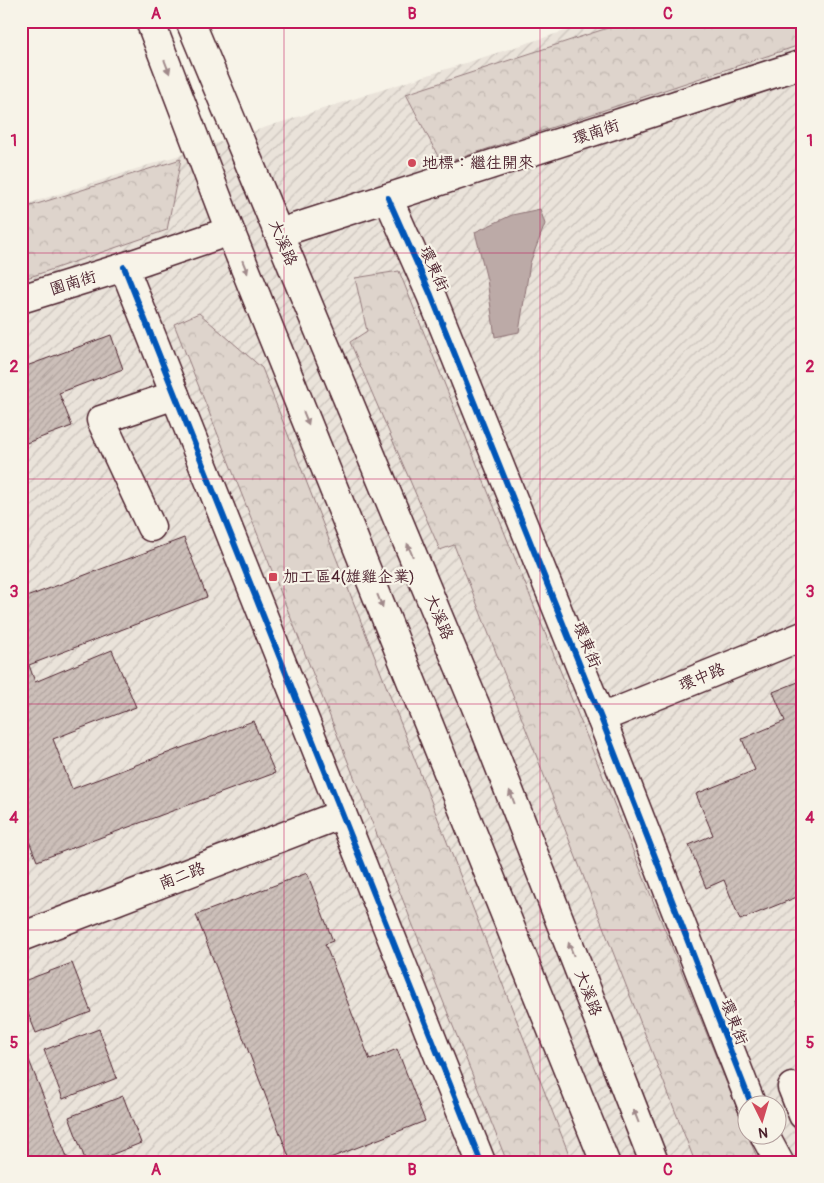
<svg xmlns="http://www.w3.org/2000/svg" width="824" height="1183" font-family="Pangolin,'LXGW WenKai TC',sans-serif">
<style>
.industrial{fill:url(#industrial-furrows);fill-rule:evenodd}
.forest{fill:url(#forest-crowns);stroke:#947a7c}
.water{fill:#bcaaa7;stroke:#8e7275}
.building{fill:url(#building-hatch);stroke:#4a1f2b}
.lines{fill:none;stroke-linecap:round;stroke-linejoin:round}
.minor-casing{stroke:#4a1f2b;stroke-width:31}
.major-casing{stroke:#4a1f2b;stroke-width:31}
.minor{stroke:#f7f3e8;stroke-width:28}
.major{stroke:#f7f3e8;stroke-width:28}
.cycleway-casing{stroke:#f7f3e8;stroke-width:9}
.cycleway{stroke:#0057b8;stroke-width:6}
.oneway{fill:#a0898a}
.grid{fill:none;stroke:#c2185b;stroke-width:1;stroke-opacity:0.55}
.poi-dot{fill:#d1495b;stroke:#f7f3e8;stroke-width:2}
.labels{text-anchor:middle;dominant-baseline:central;stroke-width:4.5;stroke-linejoin:round;paint-order:stroke}
.street-label{font-size:16px;fill:#4a1f2b;stroke:#f7f3e8}
.poi-label{font-size:16px;fill:#4a1f2b;stroke:#f7f3e8;text-anchor:start}
.neatline{fill:none;stroke:#c2185b;stroke-width:2}
.grid-label{font-size:16px;text-anchor:middle;font-weight:bold;fill:#c2185b}
</style>
<defs>
<pattern id="industrial-furrows" width="10" height="10" patternUnits="userSpaceOnUse" patternTransform="scale(1.25)"><rect width="10" height="10" fill="#eae3da"/><path d="M-1 1l2-2M0 10L10 0M9 11l2-2" fill="none" stroke="#cac2bb"/></pattern>
<pattern id="forest-crowns" width="20" height="18" patternUnits="userSpaceOnUse" patternTransform="scale(1.25)"><rect width="20" height="18" fill="#ded4cc"/><path d="M2 6a3 3 0 1 1 6 0M12 15a3 3 0 1 1 6 0" fill="none" stroke="#c0b6af"/></pattern>
<pattern id="building-hatch" width="6" height="6" patternUnits="userSpaceOnUse" patternTransform="scale(1.25)"><rect width="6" height="6" fill="#ccbfb9"/><path d="M-1 1l2-2M0 6l6-6M5 7l2-2" fill="none" stroke="#b1a49f"/></pattern>
</defs>
<rect width="100%" height="100%" fill="#f7f3e8"/>
<filter id="ink" filterUnits="userSpaceOnUse"><feTurbulence type="fractalNoise" baseFrequency=".02" numOctaves="2"/><feDisplacementMap in="SourceGraphic" scale="10" xChannelSelector="R" yChannelSelector="G"/><feConvolveMatrix kernelMatrix="1 2 1 2 8 2 1 2 1" color-interpolation-filters="sRGB"/></filter>
<g filter="url(#ink)">
<path class="industrial" d="M596 21H803V1162H21V206ZM746 1106H776V1136H746Z"/>
<g class="forest">
<path d="M629 21H803V44L442 164 406 94Z"/>
<path d="M181 159 167 230 21 280V209Z"/>
<path d="M399 271 746 1131V1136H748L759 1162H695L454 545 440 550 350 342 367 331 355 278Z"/>
<path d="M199 313 262 368 572 1162H507L174 324Z"/>
</g>
<path class="water" d="M540 209 545 224 530 263 519 332 495 337 487 280 475 232 512 215Z"/>
<g class="building">
<path d="M111 335 123 369 59 393 72 426 21 445V368Z"/>
<path d="M184 538 207 597 29 665 35 682 112 650 136 707 53 739 72 789 253 721 275 773 37 861 21 821V599Z"/>
<path d="M803 680V898L802 895 740 920 724 880 706 888 689 845 713 835 696 794 755 770 742 739 785 721 773 692Z"/>
<path d="M307 873 333 941 325 944 370 1060 397 1049 425 1121 320 1162H291L196 915Z"/>
<path d="M72 963 91 1012 36 1033 21 996V982Z"/>
<path d="M803 999V1019L796 1001Z"/>
<path d="M99 1029 117 1078 63 1099 44 1050Z"/>
<path d="M29 1060 69 1162H21V1063Z"/>
<path d="M123 1096 141 1143 93 1162H86L69 1117Z"/>
</g>
<g class="lines">
<g class="minor-casing">
<g id="minor">
<path d="M388 198 431 295 601 718 752 1106"/>
<path d="M279 233 803 64"/>
<path d="M124 267 481 1162"/>
<path d="M21 299 124 267 230 231"/>
<path d="M151 527 101 420 175 395"/>
<path d="M601 718 803 636"/>
<path d="M21 937 342 814"/>
<path d="M792 1087 803 1115"/>
<path d="M765 1136 779 1162"/>
</g>
</g>
<g class="major-casing">
<g id="major">
<path d="M150 21 230 231 605 1162"/>
<path d="M190 21 481 719 654 1162"/>
</g>
</g>
<use href="#minor" class="minor"/>
<use href="#major" class="major"/>
<g class="cycleway-casing">
<g id="cycleway">
<path d="M388 198 431 295 601 718 752 1106"/>
<path d="M124 267 481 1162"/>
</g>
</g>
<use href="#cycleway" class="cycleway"/>
</g>
<defs><path id="oneway-solid" d="M-6-.8H1V-3.2L6.5 0L1 3.2V.8H-6Z" transform="scale(1.25)"/></defs>
<g class="oneway">
<use href="#oneway-solid" transform="translate(167 67) rotate(69)"/>
<use href="#oneway-solid" transform="translate(245 267) rotate(68)"/>
<use href="#oneway-solid" transform="translate(306 418) rotate(68)"/>
<use href="#oneway-solid" transform="translate(410 550) rotate(-113)"/>
<use href="#oneway-solid" transform="translate(380 601) rotate(68)"/>
<use href="#oneway-solid" transform="translate(512 797) rotate(-111)"/>
<use href="#oneway-solid" transform="translate(571 949) rotate(-111)"/>
<use href="#oneway-solid" transform="translate(636 1116) rotate(-111)"/>
</g>
</g>
<path class="grid" d="M284 21V1162M540 21V1162M21 253H803M21 479H803M21 704H803M21 930H803"/>
<g class="poi-dot">
<circle cx="412" cy="163" r="5"/>
<rect x="268" y="572" width="10" height="10" rx="2.5"/>
</g>
<g class="labels">
<g class="street-label">
<text transform="translate(596 132) rotate(-18)">環南街</text>
<text transform="translate(283 243) rotate(67)">大溪路</text>
<text transform="translate(434 269) rotate(66)">環東街</text>
<text transform="translate(73 283) rotate(-17)">園南街</text>
<text transform="translate(439 617) rotate(67)">大溪路</text>
<text transform="translate(587 645) rotate(68)">環東街</text>
<text transform="translate(702 677) rotate(-22)">環中路</text>
<text transform="translate(182 876) rotate(-21)">南二路</text>
<text transform="translate(588 993) rotate(69)">大溪路</text>
<text transform="translate(734 1022) rotate(69)">環東街</text>
</g>
<g class="poi-label">
<text x="422" y="163">地標：繼往開來</text>
<text x="283" y="577">加工區4(雄雞企業)</text>
</g>
</g>
<rect width="824" height="1183" fill="none" stroke="#f7f3e8" stroke-width="55"/>
<g transform="translate(762 1120) rotate(175)"><circle r="24" fill="#f7f3e8" stroke="#b29e9c"/>
<path d="M0-4L9 19L0 12L-9 19Z" fill="#d1495b"/>
<text y="-8" font-size="14" font-weight="bold" text-anchor="middle" fill="#4a1f2b">N</text>
</g>
<rect x="28" y="28" width="768" height="1128" class="neatline"/>
<g class="grid-label">
<text x="156" y="19">A</text>
<text x="412" y="19">B</text>
<text x="668" y="19">C</text>
<text x="14" y="146">1</text>
<text x="810" y="146">1</text>
<text x="14" y="372">2</text>
<text x="810" y="372">2</text>
<text x="14" y="597">3</text>
<text x="810" y="597">3</text>
<text x="14" y="823">4</text>
<text x="810" y="823">4</text>
<text x="14" y="1048">5</text>
<text x="810" y="1048">5</text>
<text x="156" y="1175">A</text>
<text x="412" y="1175">B</text>
<text x="668" y="1175">C</text>
</g>
</svg>
